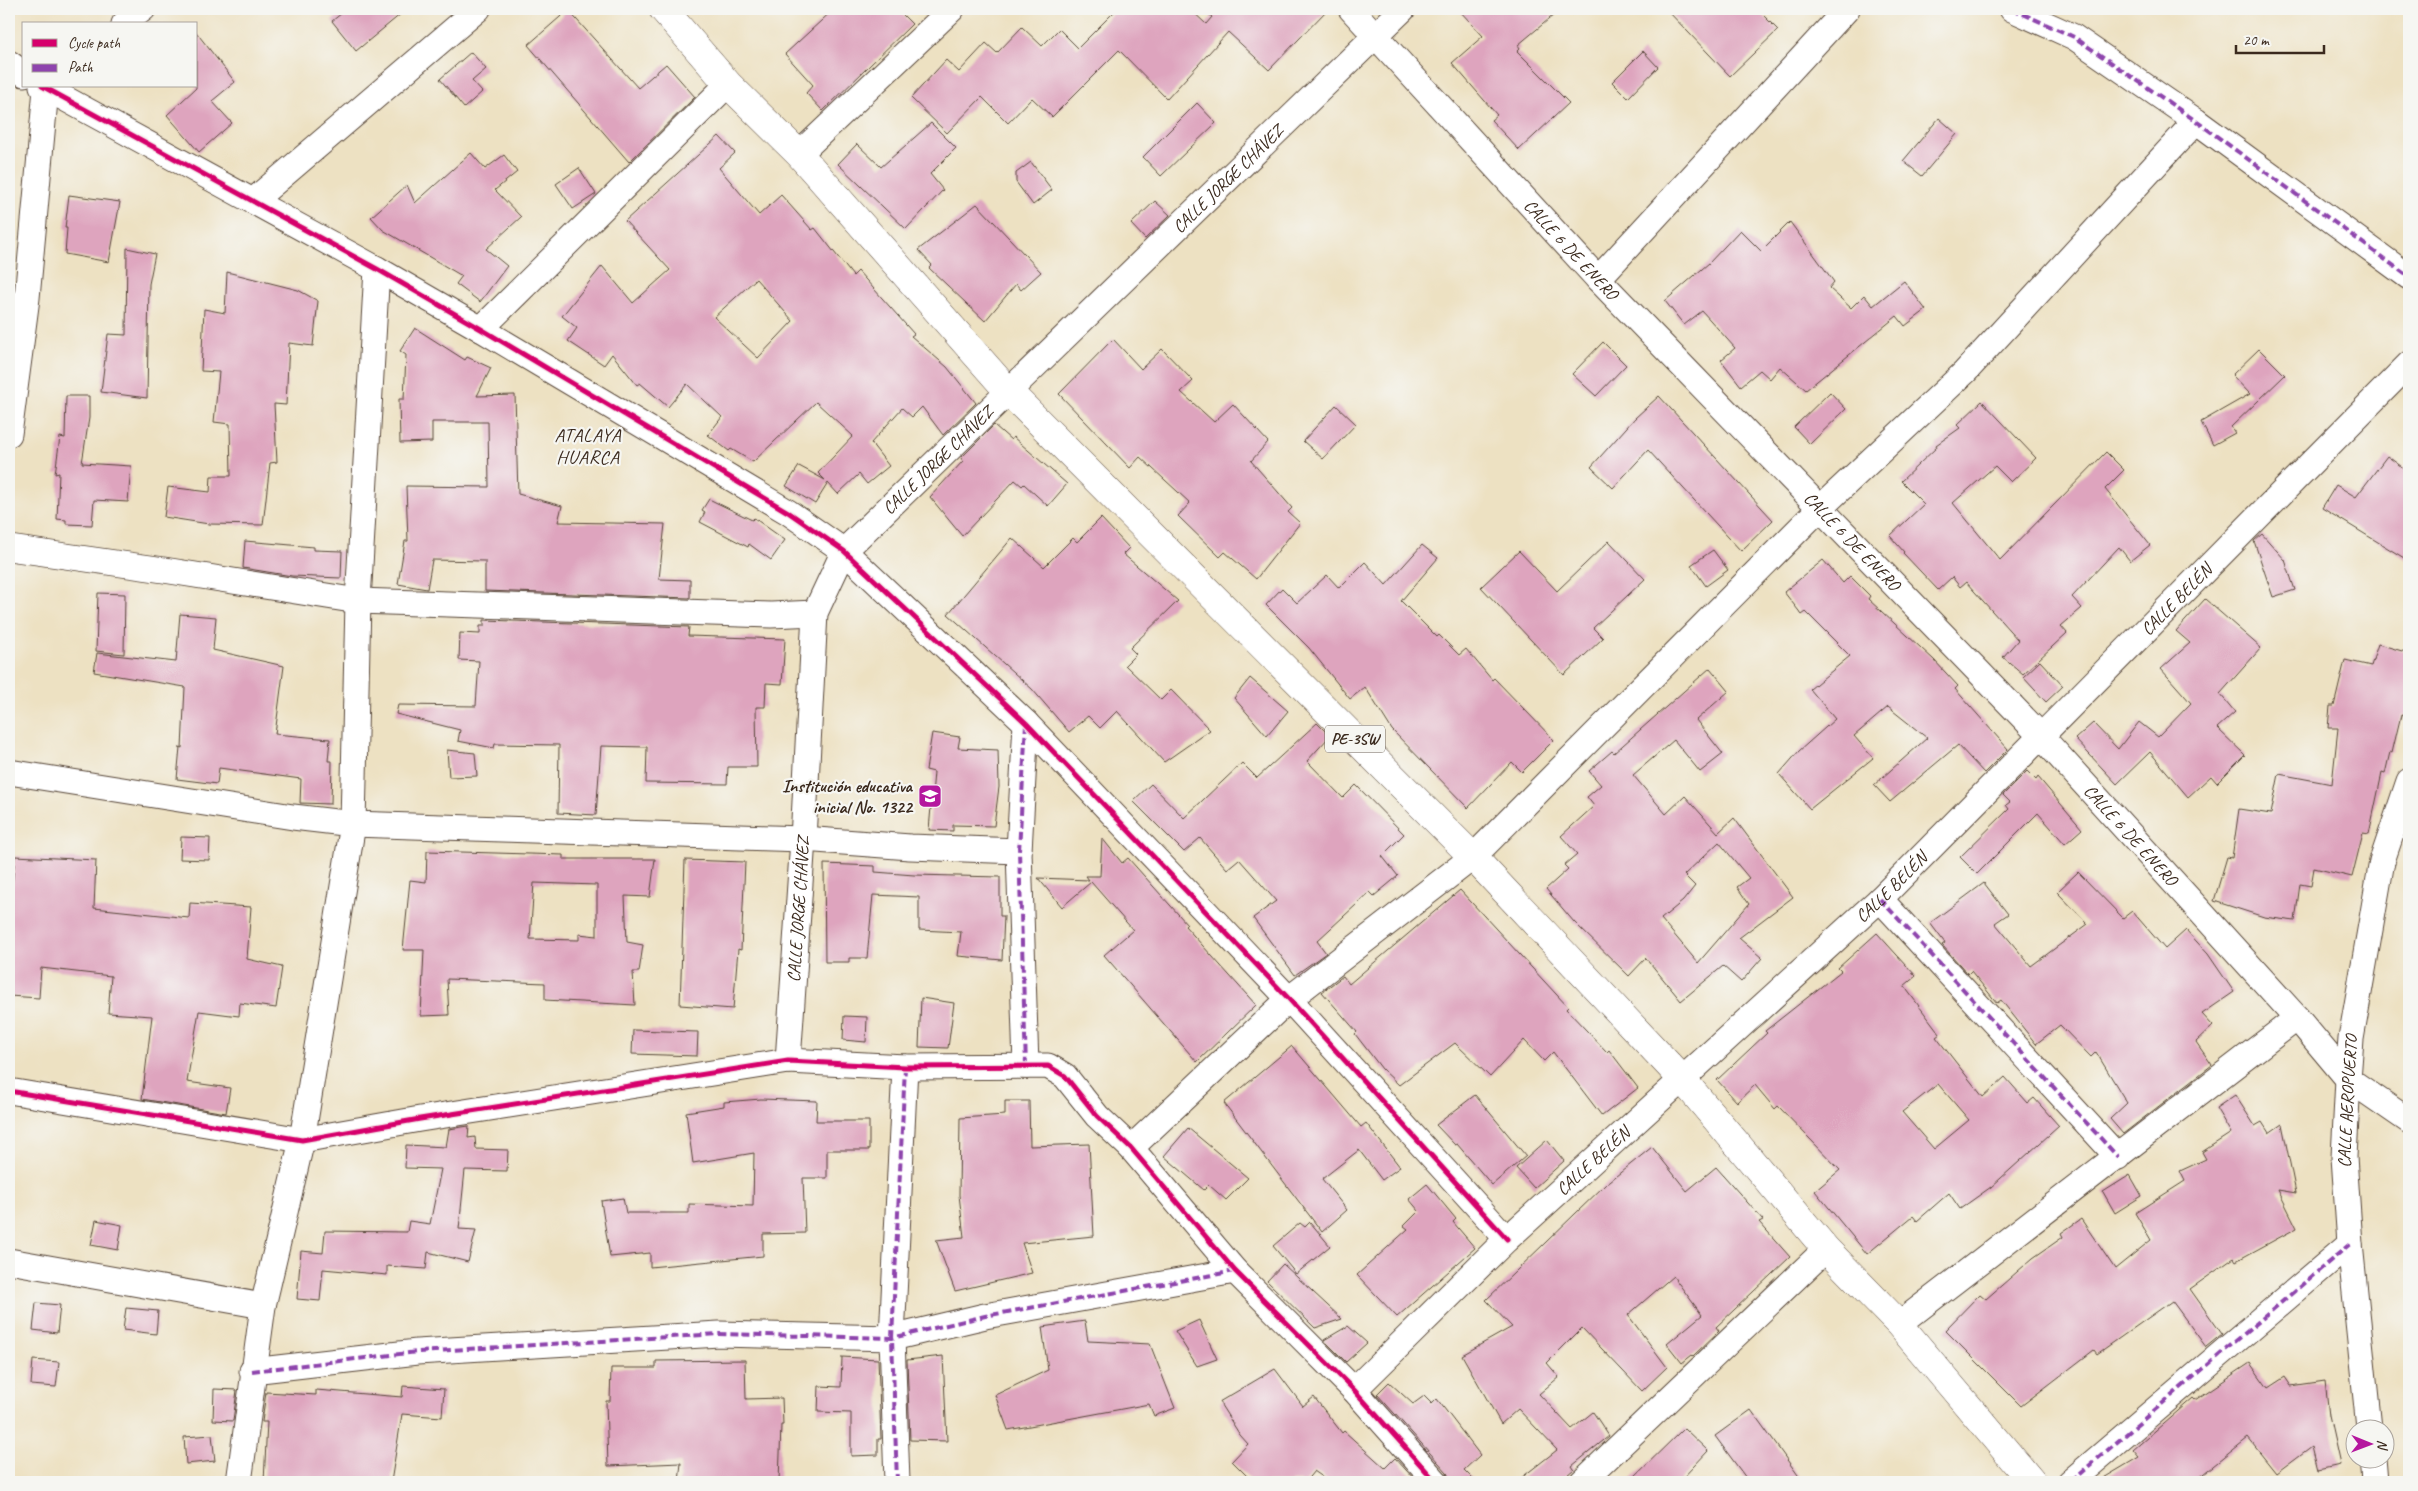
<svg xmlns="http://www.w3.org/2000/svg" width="2418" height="1491" font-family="Caveat,sans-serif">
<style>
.building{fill:#dea4be;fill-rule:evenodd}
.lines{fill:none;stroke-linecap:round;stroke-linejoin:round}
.minor-casing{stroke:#564537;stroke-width:27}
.primary-casing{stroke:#564537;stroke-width:29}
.minor{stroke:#fff;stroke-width:25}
.primary{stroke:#fff;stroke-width:28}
.quiet{stroke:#8e44ad;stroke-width:4;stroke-dasharray:8 4;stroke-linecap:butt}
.cycleway-casing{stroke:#f6f6f2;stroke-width:8}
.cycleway{stroke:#d6006c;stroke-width:5}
.labels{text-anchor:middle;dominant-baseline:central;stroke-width:4.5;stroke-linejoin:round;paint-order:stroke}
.shield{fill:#f6f6f2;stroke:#73675e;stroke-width:1}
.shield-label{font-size:16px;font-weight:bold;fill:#3b2a1e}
.street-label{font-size:18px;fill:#3b2a1e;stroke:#f6f6f2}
.poi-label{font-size:18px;font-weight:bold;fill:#3b2a1e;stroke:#f6f6f2;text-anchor:end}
.neighbourhood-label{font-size:19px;letter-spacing:1px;fill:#3b2a1e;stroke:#f6f6f2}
</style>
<rect width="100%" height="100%" fill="#f6f6f2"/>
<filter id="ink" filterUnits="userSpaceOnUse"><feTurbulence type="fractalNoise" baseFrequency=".02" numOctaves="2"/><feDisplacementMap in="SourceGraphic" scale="10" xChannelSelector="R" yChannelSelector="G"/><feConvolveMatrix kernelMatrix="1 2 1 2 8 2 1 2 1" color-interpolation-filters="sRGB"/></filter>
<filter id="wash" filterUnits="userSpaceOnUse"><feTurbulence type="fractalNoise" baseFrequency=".0096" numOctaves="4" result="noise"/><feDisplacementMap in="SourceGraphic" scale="20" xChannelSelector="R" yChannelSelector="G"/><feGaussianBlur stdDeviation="1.12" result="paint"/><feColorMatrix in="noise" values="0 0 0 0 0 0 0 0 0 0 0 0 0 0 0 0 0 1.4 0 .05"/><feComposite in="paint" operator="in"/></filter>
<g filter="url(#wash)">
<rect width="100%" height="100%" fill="#ede1c2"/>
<g id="blocks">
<g class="building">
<path d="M347 9H407L356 51 332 21Z"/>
<path d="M834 9H897L912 24 823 111 806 93 813 85 785 54Z"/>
<path d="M1117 9H1190L1206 24 1212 17 1203 9H1328L1269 70 1228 32 1167 99 1119 50 1052 117 1032 98 1008 123 982 97 947 133 911 98 946 60 959 72 986 43 997 53 1022 27 1042 46 1059 29 1078 48Z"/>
<path d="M1458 9H1561L1518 45 1520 48 1517 51 1569 103 1519 150 1491 120 1497 115 1452 63 1483 36Z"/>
<path d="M1666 9H1757L1778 30 1730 76Z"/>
<path d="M568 10 638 88 666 64 695 97 629 162 528 45Z"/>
<path d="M196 32 235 82 212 101 232 123 199 152 167 115 196 88Z"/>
<path d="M1643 51 1658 67 1628 98 1612 82Z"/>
<path d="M471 52 486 69 472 81 482 92 464 108 440 79Z"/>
<path d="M1197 103 1216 123 1161 176 1143 157Z"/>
<path d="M1939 118 1957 134 1922 176 1903 161Z"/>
<path d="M931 123 956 148 930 174 943 190 906 229 838 164 857 144 881 167Z"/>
<path d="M719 136 735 153 719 168 759 215 781 195 812 230 815 228 853 276 858 271 914 334 911 336 947 367 976 403 943 435 922 407 912 417 902 408 871 443 889 466 867 484 859 474 838 494 828 483 815 504 786 486 799 466 825 480 818 473 853 436 816 402 753 462 731 449 729 451 708 435 722 417 687 384 668 407 640 383 637 385 612 354 604 365 568 341 577 328 562 316 602 266 633 303 670 270 625 221ZM756 279 793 321 758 358 714 317Z"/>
<path d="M471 153 485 169 504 155 517 172 495 190 521 217 486 249 507 266 480 302 456 284 462 276 383 230 371 217 407 185 415 203Z"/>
<path d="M1031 162 1052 190 1033 205 1016 182V173Z"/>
<path d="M579 168 596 194 573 209 556 184Z"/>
<path d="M69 195 120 202 109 262 65 254 67 228H65Z"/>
<path d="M1155 201 1170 215 1145 239 1131 224Z"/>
<path d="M977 204 1041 272 1021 290 1016 284 985 321 929 268 932 265 918 250Z"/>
<path d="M1790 222 1834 282 1829 288 1851 308 1864 295 1873 306 1904 281 1926 310 1905 326 1897 316 1806 390 1780 367 1770 379 1760 370 1741 386 1721 360 1735 348 1702 311 1684 325 1665 301 1709 263 1740 230 1761 251Z"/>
<path d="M127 248 155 254 149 284 147 398 101 392 108 334 126 335Z"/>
<path d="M227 272 298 290 318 301 313 346 289 343 286 405 274 404 277 462 270 463 263 525 209 524 164 517 168 487 210 492 211 476H231L230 424 214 422 219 372 201 371 204 309 225 313Z"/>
<path d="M415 328 465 360 467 357 491 368 477 396 515 395 518 494 562 506 558 522 665 524 659 579 690 580V598L485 591V561L432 560 427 589 398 584 405 541H408L406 486 489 487 488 422H432V442L400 443 399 399H404L406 355 400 351Z"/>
<path d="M1113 339 1141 369 1162 349 1193 381 1181 392 1214 422 1233 404 1268 442 1251 461 1292 508 1288 512 1300 523 1256 579 1225 552 1220 557 1178 516 1190 503 1140 457 1130 468 1059 394Z"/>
<path d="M1603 342 1626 365 1596 396 1572 374Z"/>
<path d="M2259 349 2285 375 2231 427 2235 433 2213 445 2201 422 2250 394 2232 375Z"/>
<path d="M1830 392 1846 409 1810 444 1794 427Z"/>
<path d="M66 396H89V418L82 463 131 466 128 502 94 500 92 525 66 524V520L57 519 59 473 55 474 60 437 65 438Z"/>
<path d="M1659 396 1773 520 1741 551 1648 450 1613 488 1591 467 1635 418Z"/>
<path d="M1982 401 2036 458 2011 482 1995 466 1953 503 2000 560 2106 452 2124 470 2105 489 2150 545 2130 561 2119 547 2072 597 2082 608 2061 626 2067 633 2023 674 2003 657 2018 640 1966 582 1960 587 1952 577 1938 590 1903 553 1904 552 1890 536 1924 504 1901 481 1937 447 1936 445 1960 428 1957 425Z"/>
<path d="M1336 405 1356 424 1323 459 1303 441Z"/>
<path d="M994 425 1011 440 1013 437 1067 484 1048 506 1024 484 1022 486 1015 480 962 536 930 497 963 461 961 458Z"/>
<path d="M2387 456 2409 472V561L2322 508 2336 485 2356 497Z"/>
<path d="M709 499 752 520 754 518 785 540 771 560 749 544 748 547 700 522 705 512 702 510Z"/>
<path d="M1101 518 1129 548 1123 554 1178 601 1130 648 1136 654 1125 665 1161 700 1171 690 1210 730 1164 762 1117 711 1100 728 1088 716 1069 732 1032 689 948 614 1012 538 1044 567 1073 538 1077 542Z"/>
<path d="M2262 534 2285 560 2295 590 2273 597 2254 541Z"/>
<path d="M245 541 314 547V550L342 551 341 578 292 576 243 568Z"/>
<path d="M1609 541 1645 579 1593 628 1603 638 1564 675 1481 587 1519 551 1557 591Z"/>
<path d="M1422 545 1438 558 1401 601 1437 637 1439 635 1459 655 1466 649 1492 680 1494 678 1554 740 1522 772 1512 762 1468 808 1392 730 1365 687 1350 699 1309 648 1266 605 1282 588 1297 603 1327 575 1339 588 1365 562 1386 585Z"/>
<path d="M1713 550 1728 570 1706 586 1691 565Z"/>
<path d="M1823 560 1843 583 1850 576 1870 596 1868 599 1934 660 1958 686 1955 689 2008 749 1984 773 1958 745 1890 802 1874 785 1927 738 1888 707 1854 736 1873 758 1810 809 1779 774 1799 751 1835 719 1810 689 1850 656 1806 612 1802 615 1784 592Z"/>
<path d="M98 593 125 594 124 654 96 651Z"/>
<path d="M2205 599 2261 648 2220 694 2235 712 2217 728 2245 755 2217 783 2211 776 2188 797 2150 752 2117 784 2075 739 2093 723 2118 749 2139 722 2158 737 2191 703 2161 669 2190 643 2176 631Z"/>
<path d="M180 614 216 617 213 650 284 666 275 734 330 739 328 761H332L331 804 300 803 301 779 219 768 217 784 177 779 180 747 182 748 185 687 94 672 97 653 176 662Z"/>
<path d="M484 620 689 627 688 636 785 639 782 684 766 683 765 707H756L757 767H728L727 784 646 783 647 747 601 746 596 815 558 813 559 745 495 744 494 748 458 741 460 730 396 714 398 705 476 706 479 661 459 660 460 633 480 634V626H484Z"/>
<path d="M2378 644 2409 653V717L2401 715 2392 753 2390 752 2385 774 2382 773 2369 834 2363 833 2352 877 2314 868 2311 886 2300 884 2295 921 2264 917 2214 901 2227 857 2232 858 2239 809 2271 814 2279 774 2332 784 2338 728H2328L2330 706H2334L2345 660 2371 666Z"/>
<path d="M2040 661 2063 686 2046 702 2023 677Z"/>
<path d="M1710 668 1729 691 1696 720 1723 754 1700 772 1674 740 1633 775 1666 814 1685 796 1718 833 1734 818 1793 897 1739 938 1762 958 1741 982 1723 966 1681 1001 1646 958 1629 976 1574 922 1546 889 1568 869 1564 865 1577 854 1561 836 1594 806 1587 797 1601 785 1589 771 1612 751 1614 753ZM1719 842 1749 878 1737 887 1749 904 1698 963 1661 919 1683 901 1695 886 1684 875Z"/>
<path d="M1250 678 1288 711 1267 736 1234 698Z"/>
<path d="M1317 723 1330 736 1307 761 1343 798 1356 785 1404 834 1382 856 1398 876 1374 896 1370 892 1317 941 1326 953 1295 975 1253 918 1276 901 1239 859 1227 869 1200 838 1184 852 1133 801 1151 784 1184 818 1242 763 1257 778Z"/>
<path d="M932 733 960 737 958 748 998 750 999 787 994 826 953 825V831L929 830 934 772 926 770Z"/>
<path d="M447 750 475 753 477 776 449 777Z"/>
<path d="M2027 771 2036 780 2038 777 2082 829 2065 844 2038 813 1977 874 1960 857 2009 809 2006 805 2010 802 2003 795Z"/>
<path d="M181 837 210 838 209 860 180 859Z"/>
<path d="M1102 838 1122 863 1128 858 1187 924 1185 926 1256 1005 1197 1062 1104 955 1133 930 1091 882 1062 907 1038 878 1089 880 1086 876H1100Z"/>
<path d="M427 851 563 855V859H655L650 897 625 896 627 942 643 945 639 972H633L635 1005 545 1000V983L447 979 449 1015 421 1016 424 950H403L410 880 426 882ZM534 883 597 885V936L579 934V940L530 939Z"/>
<path d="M15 856 96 860 94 908 189 918 190 903 251 907 247 959 282 967 276 1008 240 1003 239 1016 199 1011 187 1082 230 1088 226 1113 142 1099 152 1016 108 1013 111 976 41 968 39 998 9 996V918Z"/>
<path d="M685 860 745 862 741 950 738 949 733 1009 680 1005Z"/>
<path d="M824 864 875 866V872L914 875 1000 877V916H1004L1002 960 958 956 961 932 919 930V897L873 895 867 958H849V962H825Z"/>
<path d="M2078 872 2123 918 2132 911 2165 949 2186 930 2208 954 2234 992 2202 1014 2213 1026 2196 1042 2212 1065 2123 1134 2110 1119 2127 1103 2096 1052 2091 1057 2060 1025 2036 1044 2001 1000 1997 1003 1971 971 1968 974 1942 945 1945 943 1930 923 1984 883 2008 914 1995 923 2031 966 2088 924 2057 892Z"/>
<path d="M1460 890 1568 1007 1566 1009 1607 1052 1609 1050 1638 1088 1602 1116 1553 1052 1544 1061 1524 1040 1490 1077 1455 1043 1399 1085 1382 1069 1355 1034 1357 1032 1322 992 1343 976 1349 984Z"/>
<path d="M1877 933 1916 976 1904 986 1940 1034 1936 1037 1983 1097 2005 1077 2028 1103 2034 1098 2059 1126 1991 1187 1960 1209 1949 1193 1917 1221 1913 1216 1867 1254 1815 1191 1840 1170 1778 1106 1775 1109 1755 1085 1737 1102 1717 1080 1767 1033 1765 1031 1841 971 1838 968ZM1938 1084 1969 1120 1934 1149 1902 1112Z"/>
<path d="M921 998 954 1003 948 1048 919 1047Z"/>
<path d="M844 1016 867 1017 866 1042 843 1040Z"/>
<path d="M633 1030 698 1032 697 1056 632 1054Z"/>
<path d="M1292 1046 1361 1127 1366 1123 1400 1167 1382 1180 1359 1150 1322 1179 1347 1210 1322 1232 1224 1103Z"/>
<path d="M1475 1095 1526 1156 1492 1185 1457 1144 1455 1145 1436 1125Z"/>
<path d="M2235 1095 2255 1126 2262 1122 2269 1133 2282 1124 2296 1193 2278 1190 2297 1228 2236 1261 2234 1258 2190 1289 2222 1334 2206 1347 2172 1301 2097 1354 2094 1350 2021 1406 1945 1330 1980 1294 1986 1299 2033 1258 2063 1237 2061 1233 2081 1219 2115 1269 2151 1240 2135 1213 2185 1181 2180 1171 2206 1159 2202 1152 2231 1133 2216 1108Z"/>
<path d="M761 1099 817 1101 816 1121H869V1150H827V1178H803L805 1233 763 1234V1256L650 1267V1253L610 1257 601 1201 623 1198 626 1213H689V1204L753 1206 754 1153 693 1163 686 1112 724 1106V1102Z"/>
<path d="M1005 1101H1029L1030 1146 1089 1144 1094 1236 1022 1243 1032 1273 955 1291 936 1240 964 1237 959 1195 960 1118 1005 1115Z"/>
<path d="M469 1126 468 1138 475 1137 476 1149 508 1150 507 1171 465 1170 459 1229 476 1230 468 1262 428 1252 426 1269 387 1266V1275L323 1269 320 1301 297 1299 301 1251 323 1253 325 1231 407 1232 409 1221 430 1224 441 1169 405 1168 406 1145 446 1147 449 1129Z"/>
<path d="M1188 1128 1248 1178 1226 1200 1209 1185 1204 1190 1164 1156Z"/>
<path d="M1547 1140 1564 1161 1534 1188 1516 1168Z"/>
<path d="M1652 1147 1687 1191 1716 1167 1763 1220 1759 1222 1790 1257 1716 1327 1719 1331 1693 1356 1692 1355 1682 1363 1667 1344 1702 1315 1673 1276 1628 1315 1667 1367 1642 1391 1582 1328 1547 1363 1559 1377 1539 1394 1572 1429 1593 1412 1609 1436 1572 1466 1574 1469 1559 1482H1516L1557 1450 1518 1409 1501 1424 1462 1355 1512 1327 1486 1300 1605 1185Z"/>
<path d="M2130 1175 2142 1196 2115 1213 2103 1192Z"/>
<path d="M1427 1184 1456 1219 1453 1222 1475 1248 1397 1317 1357 1275 1408 1229 1404 1226 1419 1211 1409 1199Z"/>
<path d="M96 1220 122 1225 118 1250 91 1245Z"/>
<path d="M1310 1222 1330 1246 1296 1274 1273 1246 1300 1223 1305 1227Z"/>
<path d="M1283 1264 1342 1319 1315 1328 1267 1281Z"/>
<path d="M36 1303 60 1305 57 1333 33 1330Z"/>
<path d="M126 1308 158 1311 156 1334 123 1330Z"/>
<path d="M1199 1320 1217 1359 1197 1366 1175 1331Z"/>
<path d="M1085 1321 1088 1341 1150 1344 1175 1408 1154 1416 1149 1404 1008 1430 995 1395 1048 1370 1042 1327Z"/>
<path d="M1348 1326 1367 1343 1346 1362 1324 1340Z"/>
<path d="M943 1356 947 1441 910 1440 907 1360Z"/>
<path d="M842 1357 878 1359 881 1439H878V1455L851 1456V1413L818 1412 819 1386 841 1387Z"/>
<path d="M33 1360 59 1362 56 1387 31 1385Z"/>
<path d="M745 1360 746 1399 782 1398 783 1425H781L779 1482H679L681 1463 608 1466 606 1401H610L611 1368H656V1361Z"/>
<path d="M2250 1363 2268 1388 2285 1377 2291 1386 2325 1381 2329 1416 2340 1465 2318 1470 2312 1446 2276 1473 2248 1438 2193 1482H2097L2139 1457 2133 1450 2193 1398 2195 1400Z"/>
<path d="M1275 1369 1303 1406 1314 1397 1342 1433 1344 1431 1385 1468 1395 1458 1417 1482H1330L1314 1471 1305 1482H1253L1232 1461 1248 1444 1240 1435 1219 1402Z"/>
<path d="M1389 1382 1413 1404 1424 1396 1432 1404 1437 1399 1480 1455 1464 1470 1476 1482H1450L1447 1472 1377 1394Z"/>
<path d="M403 1386 444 1389 442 1417 402 1414 391 1482H264L267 1422H262L266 1392 316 1395V1390L402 1397Z"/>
<path d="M214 1389 237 1390 233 1421 213 1420Z"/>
<path d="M1751 1410 1803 1482H1749L1715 1436Z"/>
<path d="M1684 1428 1708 1451 1679 1482H1629Z"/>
<path d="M212 1435 215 1461 186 1464 184 1437Z"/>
</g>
</g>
</g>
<g filter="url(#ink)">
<use href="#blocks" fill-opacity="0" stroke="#564537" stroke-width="1"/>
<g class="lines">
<g class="minor-casing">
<g id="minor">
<path id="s1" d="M1351 9 1598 279 2040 735 2297 1018 2348 1079 2409 1121"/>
<path d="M2012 9 2074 37 2196 121 2409 277"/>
<path d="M124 24 143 9"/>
<path d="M9 63 24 74"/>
<path d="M42 86 377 269 481 329 788 512 844 551 1026 723 1289 999 1507 1239"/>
<path d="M799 154 952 9"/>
<path d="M253 201 478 9"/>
<path d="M1598 279 1847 9"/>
<path d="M481 329 728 84"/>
<path d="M9 434 27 298 46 89 49 86"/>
<path d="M9 548 164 570 358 601 771 615 815 613"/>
<path d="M1026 723 1019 851 1026 1066"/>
<path d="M9 772 293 817 353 824 803 839 910 847 1019 851"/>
<path d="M1880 899 2118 1157"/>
<path id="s2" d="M788 1061 803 839 815 613 844 551 1403 9"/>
<path d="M9 1091 302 1140 420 1119 788 1061 905 1067 1048 1066 1065 1076 1097 1116 1131 1148 1235 1271 1354 1390 1436 1482"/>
<path d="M1131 1148 1289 999 1473 857 1819 509 1965 372 2196 121"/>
<path d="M9 1261 263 1306"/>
<path d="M1899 1324 2297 1018"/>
<path d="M252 1371 417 1352 719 1334 892 1338 985 1316 1235 1271"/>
<path id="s3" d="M1354 1390 1507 1239 1880 899 2409 364"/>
<path id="s4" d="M2369 1428 2350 1244 2344 1157 2348 1079 2351 1039 2382 861 2409 781"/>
<path d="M2373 1458 2375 1482"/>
<path d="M239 1482 263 1306 302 1140 353 824 358 601 377 269"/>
<path d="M897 1482 892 1338 905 1067"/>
<path d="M1582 1482 1826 1249"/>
<path d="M2070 1482 2350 1244"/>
</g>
</g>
<g class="primary-casing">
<path id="primary" d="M663 9 728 84 799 154 1008 391 1473 857 1682 1079 1826 1249 1899 1324 2032 1482"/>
</g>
<use href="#minor" class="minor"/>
<use href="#primary" class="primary"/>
<g class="quiet">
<path d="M2012 9 2074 37 2196 121 2409 277"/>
<path d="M1026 723 1019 851 1026 1066"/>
<path d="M1880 899 2118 1157"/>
<path d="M252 1371 417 1352 719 1334 892 1338 985 1316 1235 1271"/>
<path d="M897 1482 892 1338 905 1067"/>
<path d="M2070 1482 2350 1244"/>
</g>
<g class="cycleway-casing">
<g id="cycleway">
<path d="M42 86 377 269 481 329 788 512 844 551 1026 723 1289 999 1507 1239"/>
<path d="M9 1091 302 1140 420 1119 788 1061 905 1067 1048 1066 1065 1076 1097 1116 1131 1148 1235 1271 1354 1390 1436 1482"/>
</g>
</g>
<use href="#cycleway" class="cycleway"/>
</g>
</g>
<defs>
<g id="school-square" transform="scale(1.25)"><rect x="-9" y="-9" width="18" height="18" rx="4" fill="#b5179e" stroke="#f6f6f2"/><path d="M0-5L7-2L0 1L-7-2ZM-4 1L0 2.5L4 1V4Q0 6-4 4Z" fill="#fff"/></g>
</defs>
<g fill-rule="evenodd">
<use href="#school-square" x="930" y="796"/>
</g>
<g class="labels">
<rect class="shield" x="1325" y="725.5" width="60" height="27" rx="4"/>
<g class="shield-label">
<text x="1355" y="739">PE-3SW</text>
</g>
<g class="street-label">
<text stroke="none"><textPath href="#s2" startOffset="1052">CALLE JORGE CHÁVEZ</textPath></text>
<text stroke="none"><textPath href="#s1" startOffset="326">CALLE 6 DE ENERO</textPath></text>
<text stroke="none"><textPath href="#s2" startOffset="648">CALLE JORGE CHÁVEZ</textPath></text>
<text stroke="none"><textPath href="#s1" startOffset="731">CALLE 6 DE ENERO</textPath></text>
<text stroke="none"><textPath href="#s3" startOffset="1141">CALLE BELÉN</textPath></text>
<text stroke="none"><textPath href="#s1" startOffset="1136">CALLE 6 DE ENERO</textPath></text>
<text stroke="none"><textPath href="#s3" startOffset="736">CALLE BELÉN</textPath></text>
<text stroke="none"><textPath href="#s2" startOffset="152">CALLE JORGE CHÁVEZ</textPath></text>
<text stroke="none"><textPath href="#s4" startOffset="328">CALLE AEROPUERTO</textPath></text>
<text stroke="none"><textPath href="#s3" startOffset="331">CALLE BELÉN</textPath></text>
</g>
<g class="poi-label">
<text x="912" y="786">Institución educativa<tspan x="912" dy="21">inicial No. 1322</tspan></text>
</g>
<g class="neighbourhood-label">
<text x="588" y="435">ATALAYA<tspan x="588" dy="22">HUARCA</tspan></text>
</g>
</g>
<rect width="2418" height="1491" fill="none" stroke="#f6f6f2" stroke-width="30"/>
<rect x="22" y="22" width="175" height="65" fill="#f6f6f2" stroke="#aba49d"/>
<rect x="32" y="39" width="25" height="8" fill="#d6006c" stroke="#aba49d"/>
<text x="68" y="48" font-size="15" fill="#3b2a1e">Cycle path</text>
<rect x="32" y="64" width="25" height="8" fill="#8e44ad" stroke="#aba49d"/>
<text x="68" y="72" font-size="15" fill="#3b2a1e">Path</text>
<g transform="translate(2370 1444) rotate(91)"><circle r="24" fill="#f6f6f2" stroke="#aba49d"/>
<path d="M0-4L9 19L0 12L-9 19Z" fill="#b5179e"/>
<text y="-8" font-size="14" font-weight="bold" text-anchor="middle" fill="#3b2a1e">N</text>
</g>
<path d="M2236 45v8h88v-8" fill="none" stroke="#3b2a1e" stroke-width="2.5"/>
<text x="2243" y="45" font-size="15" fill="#3b2a1e" stroke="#f6f6f2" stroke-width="4" paint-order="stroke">20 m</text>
</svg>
